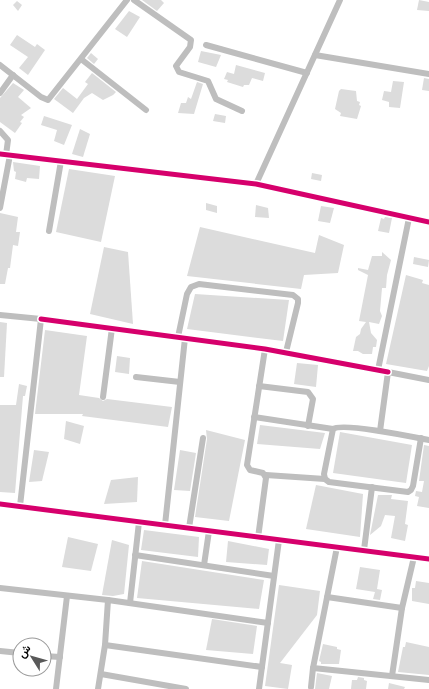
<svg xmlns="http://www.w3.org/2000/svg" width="429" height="689" font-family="'Alegreya Sans',Vazirmatn,sans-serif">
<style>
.building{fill:#dcdcdc}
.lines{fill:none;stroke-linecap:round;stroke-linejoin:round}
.street{stroke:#bebebe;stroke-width:6}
.cycleway-casing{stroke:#fff;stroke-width:8}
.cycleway{stroke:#d6006c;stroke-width:5}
</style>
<rect width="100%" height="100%" fill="#fff"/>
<g class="building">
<path d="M142 0H161L164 3 157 11Z"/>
<path d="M419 0 429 2V11L417 10Z"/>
<path d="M17 1 22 5 18 11 13 5Z"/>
<path d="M129 11 140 17 127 37 115 29Z"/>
<path d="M17 35 35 47 37 44 45 50 28 75 19 68 28 57 10 45Z"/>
<path d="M201 51 221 55 216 67 198 62Z"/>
<path d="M91 53 98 59 94 64 87 58Z"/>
<path d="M236 65 265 73 263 81 252 78 249 85H244L243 87 227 82 228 80 224 79 227 72 234 74Z"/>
<path d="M92 73 116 92 113 95 103 100 92 93 84 98 73 113 54 99 63 88 77 99 88 84 85 82Z"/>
<path d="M424 78 429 79V91L422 90Z"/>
<path d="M393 81 404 82 400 108 389 107V102L382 100 384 91 391 92Z"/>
<path d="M197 82 203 84 194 114 178 113 181 103H186L188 97 191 99Z"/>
<path d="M13 83 24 90 18 97 31 108 21 115 24 117 20 122 22 123 15 133 0 122V98Z"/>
<path d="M341 89 356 91 357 101 360 102 359 105 361 106 357 119 340 116 341 113 335 109 339 91Z"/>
<path d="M215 114 226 116 225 123 213 121Z"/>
<path d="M44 116 72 125 64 145 54 141 57 130 41 125Z"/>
<path d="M80 129 90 134 83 157 72 154Z"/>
<path d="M13 162 40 166 39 179 27 178 26 182 15 179 16 172 14 171Z"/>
<path d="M69 169 115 176 101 242 56 232Z"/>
<path d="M312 173 322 175 321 181 311 179Z"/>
<path d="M206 203 217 206V213L206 210Z"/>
<path d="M256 205 268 208 269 218 255 217Z"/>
<path d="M321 206 334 208 330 223 318 221Z"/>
<path d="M0 213 18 217 16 232H20L18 246 13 245 10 268H8L5 284H0Z"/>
<path d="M385 217 392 218 389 233 378 231 381 218 384 219Z"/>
<path d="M200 227 315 253 319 235 344 245 338 273 304 275 301 289 187 276Z"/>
<path d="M104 247 128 252 133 324 90 314Z"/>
<path d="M382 252 391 260 387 275 386 288H382L380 311 382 316 379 324 369 322 371 333 377 340 376 347H373L372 354H363L358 351H353L356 337 360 334 361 329 366 322 359 321 368 275 358 270V268L368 270 372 256H382Z"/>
<path d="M414 257 429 260 428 267 413 264Z"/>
<path d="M406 275 423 280 422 283 429 285V366L427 371 386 364Z"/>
<path d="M195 294 289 300 283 341 187 329Z"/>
<path d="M0 322 7 323 4 377H0Z"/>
<path d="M45 330 87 336 79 395 99 398 103 401 107 399 172 407 168 427 82 416 83 414H35Z"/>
<path d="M117 356 130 358 129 374 115 372Z"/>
<path d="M297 363 318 365 316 387 294 384Z"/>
<path d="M19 384 27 386 25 396H23L15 493 0 492V405H16Z"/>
<path d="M66 421 84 426 80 444 64 439Z"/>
<path d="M260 425 325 433 320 449 257 444Z"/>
<path d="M206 430 245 440 229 521 195 517 207 439Z"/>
<path d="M340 432 412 445 406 483 333 473Z"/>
<path d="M424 445 429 446V508L417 506 419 497 415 496 416 491 422 492 424 481H419Z"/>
<path d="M34 450 49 452 42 481 29 482Z"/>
<path d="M180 450 196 453 190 491 174 490Z"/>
<path d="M138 477 137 502 104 504 111 480Z"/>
<path d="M316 485 363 494 360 537 306 529Z"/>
<path d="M378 495H392L391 499 408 501 405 524 408 525 405 541 391 538 395 516 385 515 381 526 370 535Z"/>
<path d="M144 530 199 537 198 557 141 550Z"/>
<path d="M68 537 98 544 91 571 62 567Z"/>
<path d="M112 540 129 545 124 594 113 596 102 595Z"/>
<path d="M228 541 269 549 267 565 226 562Z"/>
<path d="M142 561 264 580 259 609 137 598Z"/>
<path d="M360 567 380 570 377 589 382 590 380 600 373 599 375 592 356 589Z"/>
<path d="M416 581 429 583V604L412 601V588H415Z"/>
<path d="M279 585 320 591 317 615 280 663 292 665 288 689 265 686Z"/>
<path d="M212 619 257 626 253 654 206 650Z"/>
<path d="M406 642 429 647V675L398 672 403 647H405Z"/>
<path d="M323 644 337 647V649L341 650 339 664H321V662L319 661Z"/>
<path d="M317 673 332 676 329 689H315Z"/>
<path d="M358 677 364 678V680L367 681 366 689H351L352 680H357Z"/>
<path d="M389 683 405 687 404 689H388Z"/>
</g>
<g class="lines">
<g class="street">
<path d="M134 0 191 40 190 47 176 66 179 72 208 81 216 99 242 111"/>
<path d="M206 45 307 73"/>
<path d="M315 55 429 74"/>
<path d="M81 59 146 110"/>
<path d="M0 65 41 97 48 100 127 0"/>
<path d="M0 93 13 75"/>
<path d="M0 131 8 140 6 155"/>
<path d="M0 154 256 184 429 222"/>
<path d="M256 184 340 0"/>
<path d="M0 208 10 155"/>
<path d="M49 231 61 161"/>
<path d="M0 315 41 319 20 506"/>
<path d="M41 319 265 349 388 372"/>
<path d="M178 337 187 294 191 287 199 284 293 295 298 299V303L286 352"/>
<path d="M378 370 409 218"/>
<path d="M136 377 180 382"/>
<path d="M259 386 308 392 313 399 308 426"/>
<path d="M103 397 112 328"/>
<path d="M254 417 333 429C342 422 414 437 429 440"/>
<path d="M380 431 388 372 429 380"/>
<path d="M266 475 325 479 329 482 408 492 411 490 413 486 421 438"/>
<path d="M325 479 324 474 333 429"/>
<path d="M0 504 429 559"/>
<path d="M165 525 185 338"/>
<path d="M189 528 203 438"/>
<path d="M258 538 266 478 263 473 250 470 247 465 265 349"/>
<path d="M364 550 372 487"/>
<path d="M135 555 274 576"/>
<path d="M204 565 209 531"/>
<path d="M0 588 108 600"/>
<path d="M327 597 402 608"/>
<path d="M130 603 139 522"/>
<path d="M105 645 262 667"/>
<path d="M0 651 20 653"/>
<path d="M44 656 60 657"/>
<path d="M313 668 429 680"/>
<path d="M101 674 186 689"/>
<path d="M392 676 402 608 414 557"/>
<path d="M311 687 313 668 337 547"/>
<path d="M56 689 67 596"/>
<path d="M98 689 105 645 108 600 268 623"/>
<path d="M259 689 279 540"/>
</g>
<g class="cycleway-casing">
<g id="cycleway">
<path d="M0 154 256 184 429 222"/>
<path d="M41 319 265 349 388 372"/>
<path d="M0 504 429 559"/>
</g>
</g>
<use href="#cycleway" class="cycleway"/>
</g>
<g transform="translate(32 657) rotate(307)"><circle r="19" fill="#ffffff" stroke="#999999"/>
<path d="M0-3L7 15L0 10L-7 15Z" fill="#595959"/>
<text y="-6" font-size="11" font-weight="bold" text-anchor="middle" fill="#000000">ش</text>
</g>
</svg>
